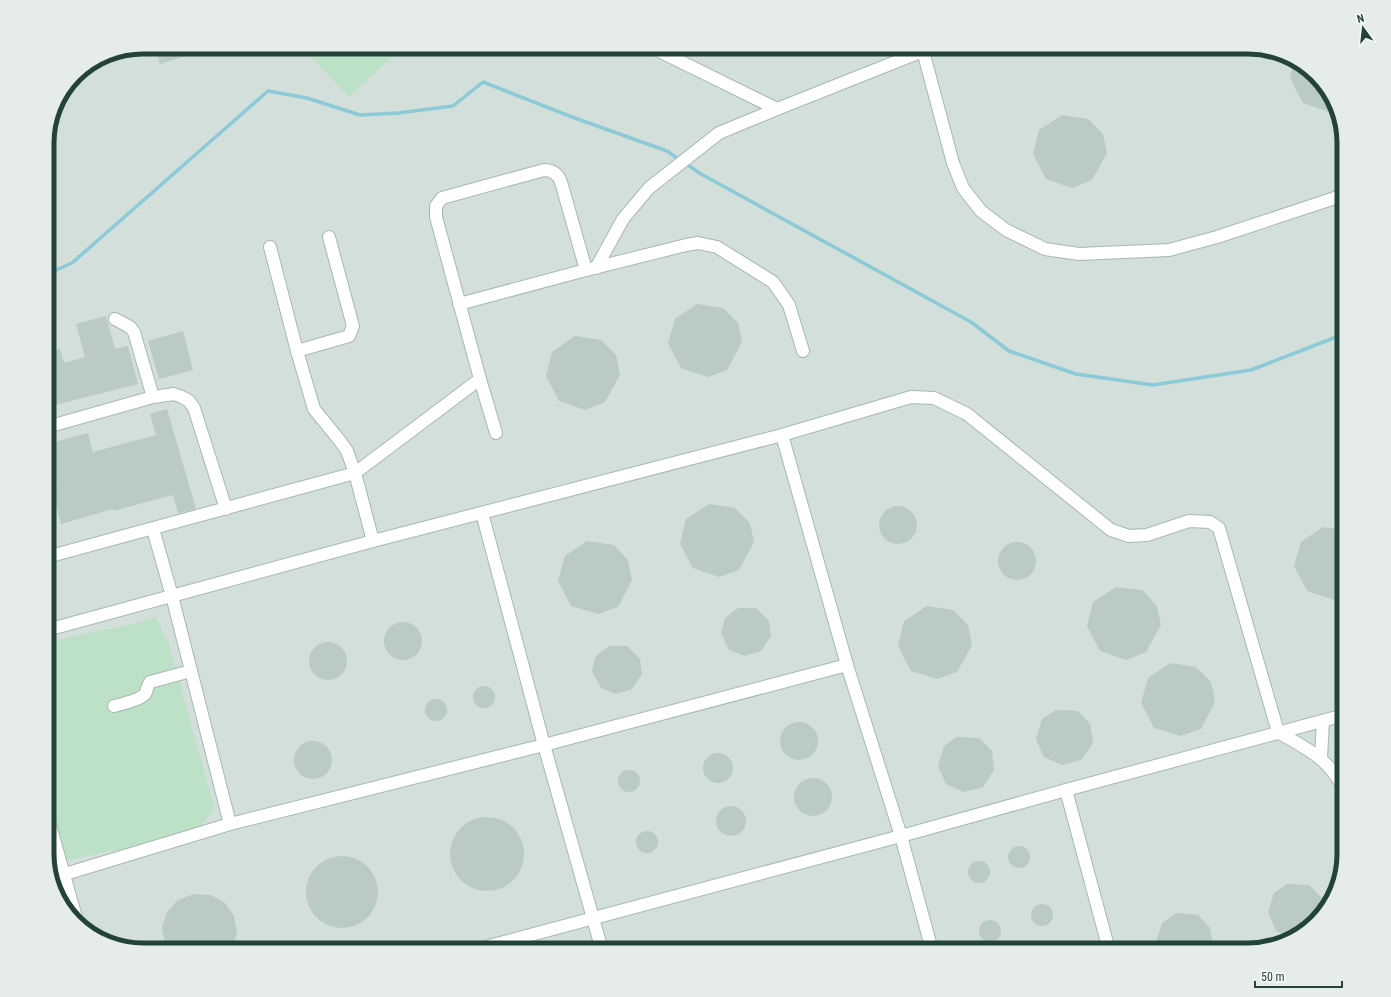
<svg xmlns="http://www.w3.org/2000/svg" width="1391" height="997" font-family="'Roboto Condensed',sans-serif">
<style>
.built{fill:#d3dfda}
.green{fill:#bde1c7}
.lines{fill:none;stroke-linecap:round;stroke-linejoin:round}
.stream{stroke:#8bcad6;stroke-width:3.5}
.building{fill:#bacac4}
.minor-casing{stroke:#a7b8b2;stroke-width:14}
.minor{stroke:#fff;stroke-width:12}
.rim{fill:none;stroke:#23433a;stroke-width:5}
</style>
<rect width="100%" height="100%" fill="#e5efeb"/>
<path class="built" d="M143 47H1248L1279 52 1306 67 1334 100 1344 143V854L1339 885 1324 912 1291 940 1248 950H143L112 945 85 930 60 902 47 860V136L57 101 79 71 106 54Z"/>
<g class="green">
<path d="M302 47H402L349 97Z"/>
<path d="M155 617 169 644 214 808 194 835 67 860 56 836 47 794V642L133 624Z"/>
</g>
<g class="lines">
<g class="stream">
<path d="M685 163 701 174 971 322 1009 351 1076 374 1153 385 1251 370 1344 334"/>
<path d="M47 274 72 263 268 91 307 98 360 115 398 113 453 106 483 82 572 117 667 151 680 160"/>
</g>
</g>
<g class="building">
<path d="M155 47H209V49L160 64Z"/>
<path d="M1294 60 1306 67 1334 100 1336 108 1329 112 1303 103 1290 78Z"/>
<path d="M1062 115 1088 119 1103 134 1107 153 1092 180 1072 188 1046 179 1033 154 1039 130Z"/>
<path d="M697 304 723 308 738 323 742 342 727 370 708 377 681 368 668 343 675 319Z"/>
<path d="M106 316 115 349 128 346 138 384 47 407V353L60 349 64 363 85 357 76 324Z"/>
<path d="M183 331 193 370 159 379 148 341Z"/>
<path d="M575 336 601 340 616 355 620 375 605 402 585 410 559 401 546 376 552 352Z"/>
<path d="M167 409 196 509 178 513 173 495 113 511V509L61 524 51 485 57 484 47 444 88 433 93 452 156 435 150 414Z"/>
<path d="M709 504 735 508 750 523 754 542 739 570 719 577 693 568 680 544 686 519Z"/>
<circle cx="898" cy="525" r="19"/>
<path d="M1323 527 1344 530V596L1334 600 1307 591 1294 566 1301 542Z"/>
<path d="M587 541 614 545 628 560 632 580 618 607 598 614 571 606 558 581 565 556Z"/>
<circle cx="1017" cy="561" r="19"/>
<path d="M1116 587 1142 590 1157 606 1161 625 1146 652 1126 660 1100 651 1087 626 1093 602Z"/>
<path d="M927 606 953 610 968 625 972 645 957 672 937 679 911 671 898 646 904 621Z"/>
<path d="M738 608H756L769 621 771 636 761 651 745 656 729 650 721 633 725 618Z"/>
<circle cx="403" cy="641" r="19"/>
<circle cx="328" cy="661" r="19"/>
<path d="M609 646H627L640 659 642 674 632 689 616 694 601 688 592 671 596 656Z"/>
<path d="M1170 663 1196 667 1211 682 1215 702 1201 729 1181 736 1154 728 1141 703 1148 678Z"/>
<circle cx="484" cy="697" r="11"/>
<circle cx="436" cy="710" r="11"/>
<path d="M1056 710 1078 711 1090 724 1093 743 1081 760 1062 765 1044 757 1036 739 1042 719Z"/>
<circle cx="799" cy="741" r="19"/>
<path d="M957 737 979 738 992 751 994 770 983 787 964 792 946 784 938 766 944 746Z"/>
<circle cx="313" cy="760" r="19"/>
<circle cx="718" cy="768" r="15"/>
<circle cx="629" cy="781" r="11"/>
<circle cx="813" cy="797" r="19"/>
<circle cx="731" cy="821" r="15"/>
<circle cx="487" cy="854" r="37"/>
<circle cx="647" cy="842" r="11"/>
<circle cx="1019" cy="857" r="11"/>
<circle cx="342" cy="892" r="36"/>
<circle cx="979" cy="872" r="11"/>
<path d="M1287 884 1309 885 1322 898 1323 913 1293 938 1276 931 1268 912 1274 893Z"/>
<path d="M194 894 211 895 225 903 234 916 237 933 232 950H169L165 944 162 928 167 912 178 900Z"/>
<circle cx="1042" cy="915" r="11"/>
<path d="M1176 913 1198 915 1210 928 1213 947 1210 950H1160L1156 942 1162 923Z"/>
<circle cx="990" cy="931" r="11"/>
</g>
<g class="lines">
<g class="minor-casing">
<g id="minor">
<path d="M651 47 777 109 923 51 953 163 963 188 981 211 1006 230 1045 249 1079 254 1169 250 1217 237 1344 195"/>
<path d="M922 47 923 51 936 47"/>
<path d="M270 247 297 351 314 409 340 441 347 451 355 473 373 541"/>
<path d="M596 268 623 219 649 188 719 133 777 109"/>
<path d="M459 304 586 270 686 245 698 243 717 247 773 282 789 305 803 351"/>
<path d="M115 319 130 327 134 332 153 397"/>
<path d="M297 351 349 336 353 326 329 237"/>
<path d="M480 379 496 433"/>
<path d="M47 427 153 397 174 394 182 397 189 401 194 408 226 509"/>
<path d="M782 435 847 665 901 836 932 950"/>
<path d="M482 513 544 745 602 950"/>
<path d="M153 529 172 596 230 824"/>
<path d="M47 539 52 556"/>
<path d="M47 557 355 473 480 379 436 217V206L442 198 544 170C552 170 558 174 561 182L586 270"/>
<path d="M47 630 373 541 782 435 911 397 934 398 967 414 1111 530 1129 536 1147 535 1189 521 1210 522 1219 528 1278 732C1307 749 1329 758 1344 790"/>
<path d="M114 706C122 704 140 700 145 694 147 691 147 686 150 682L191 671"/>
<path d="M1321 758 1323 721"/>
<path d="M1066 790 1109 950"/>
<path d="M47 815 77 921"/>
<path d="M52 878 230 824 544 745 847 665"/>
<path d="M474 950 901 836 1066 790 1344 715"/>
</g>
</g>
<use href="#minor" class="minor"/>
</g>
<path d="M0 0H1391V997H0ZM143 54H1248A89 89 0 0 1 1337 143V854A89 89 0 0 1 1248 943H143A89 89 0 0 1 54 854V143A89 89 0 0 1 143 54Z" fill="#e5ecea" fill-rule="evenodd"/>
<path class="rim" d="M143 54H1248A89 89 0 0 1 1337 143V854A89 89 0 0 1 1248 943H143A89 89 0 0 1 54 854V143A89 89 0 0 1 143 54Z"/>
<g transform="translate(1363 28) rotate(345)" stroke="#f6fbf9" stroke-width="3" paint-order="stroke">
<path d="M0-3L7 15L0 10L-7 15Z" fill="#23433a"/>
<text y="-6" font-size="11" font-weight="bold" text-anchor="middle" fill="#23433a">N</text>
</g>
<path d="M1255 981v6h87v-6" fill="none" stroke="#23433a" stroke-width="2"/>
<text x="1261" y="981" font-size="12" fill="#23433a" stroke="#f6fbf9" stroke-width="3" paint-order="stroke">50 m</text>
</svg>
